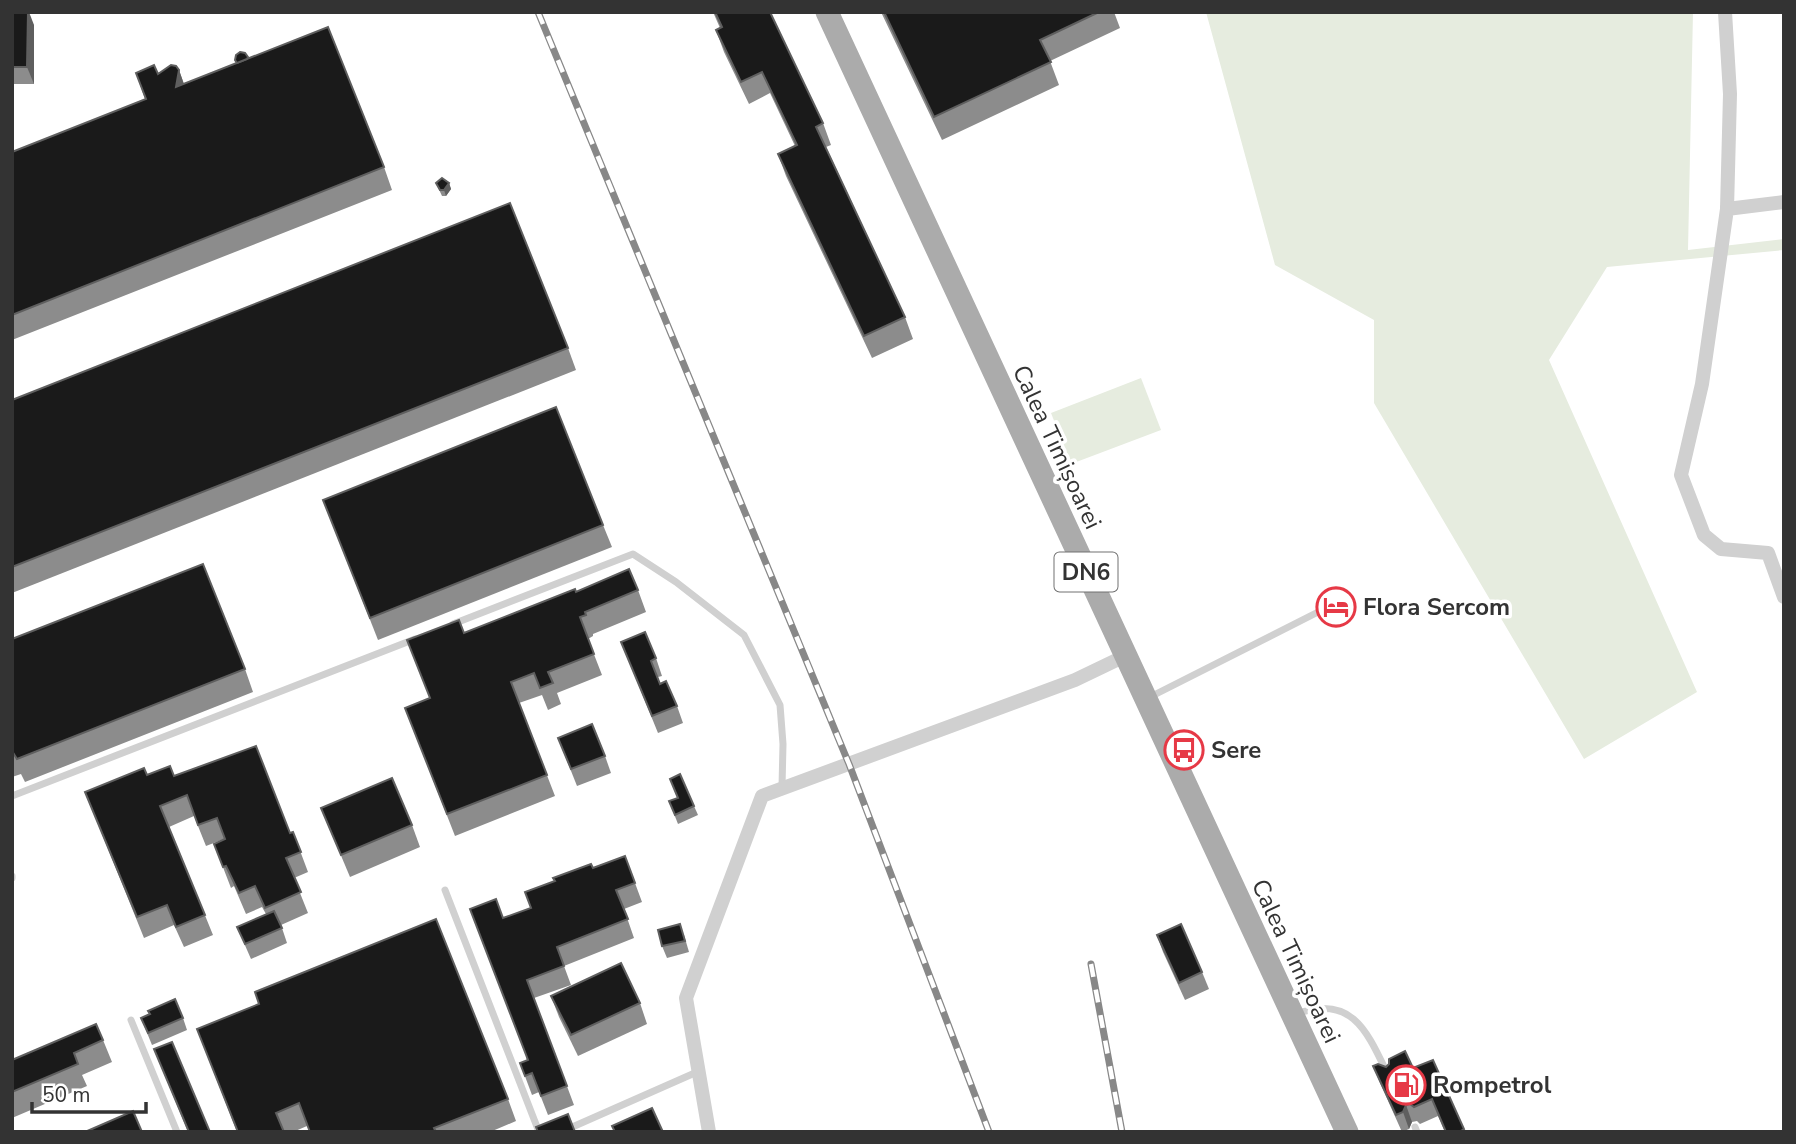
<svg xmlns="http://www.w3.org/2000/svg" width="1796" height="1144" font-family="'Nunito Sans',sans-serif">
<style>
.green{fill:#e6ecdf}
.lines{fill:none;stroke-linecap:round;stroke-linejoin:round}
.service{stroke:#d0d0d0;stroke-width:7}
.minor{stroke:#d0d0d0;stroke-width:14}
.primary{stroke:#ababab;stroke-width:23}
.rail-casing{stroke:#888;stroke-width:7}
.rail{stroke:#fff;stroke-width:4.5;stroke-dasharray:13;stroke-linecap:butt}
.wall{fill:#8c8c8c}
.shaded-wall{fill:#5f5f5f}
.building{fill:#1a1a1a;stroke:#5f5f5f;stroke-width:2}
.labels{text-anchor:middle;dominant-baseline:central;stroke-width:7;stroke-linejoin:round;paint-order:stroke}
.shield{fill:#fff;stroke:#707070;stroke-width:2}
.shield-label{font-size:23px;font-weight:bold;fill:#333}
.street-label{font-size:24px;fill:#333;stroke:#fff}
.poi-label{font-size:24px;font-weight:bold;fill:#333;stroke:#fff;text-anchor:start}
</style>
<rect width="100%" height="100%" fill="#fff"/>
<g class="green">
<path d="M1206 12H1693L1688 250 1784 239V250L1607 267 1549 360 1697 692 1584 759 1374 403V320L1275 265Z"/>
<path d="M1141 378 1161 430 1071 464 1051 413Z"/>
</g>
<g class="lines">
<g class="service">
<path d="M453 624 633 554 676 582 744 635 780 705 783 744 782 787"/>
<path d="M1150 697 1324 609"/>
<path d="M12 796 415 639"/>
<path d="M12 876V878"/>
<path d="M445 890 539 1132"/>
<path d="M1296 1014C1352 994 1367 1031 1388 1075"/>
<path d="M131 1020 177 1132"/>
<path d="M1415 1127 1417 1132"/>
<path d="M561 1132 697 1072"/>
</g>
<g class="minor">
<path d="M1725 12 1730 94 1727 209"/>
<path d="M1784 202 1727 209 1702 384 1681 475 1704 535 1721 549 1768 553 1784 597"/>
<path d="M709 1132 686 998 762 796 1075 680 1125 656"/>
</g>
<path class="primary" d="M827 12 1347 1132"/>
<g class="rail-casing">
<g id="rail">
<path d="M538 12 849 764 989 1132"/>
<path d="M1091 964 1122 1132"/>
</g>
</g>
<use href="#rail" class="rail"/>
</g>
<g class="wall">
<path d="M12 12 34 25V84H12Z"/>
<path d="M713 12H770L823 123 831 145 826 147 905 317 913 339 872 358 786 176 778 154 795 146 770 93 749 104 724 52 716 30 720 28Z"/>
<path d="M881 12H1114L1120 28 1050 61 1059 85 942 140Z"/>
<path d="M248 58 384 167 392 190 12 340V152L145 99 136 73 158 74 179 70 184 84 236 63 235 60Z"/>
<path d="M436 183H449L451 189 446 196H442Z"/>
<path d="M568 348 576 370 12 593V400Z"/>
<path d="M323 500 603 525 612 547 378 640Z"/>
<path d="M638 590 646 612 593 634V636L588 639 602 675 557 693 561 704 548 710 542 695 519 703 555 796 455 836 405 708 430 698 407 640 464 633 576 592Z"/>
<path d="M12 639 245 669 253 692 25 782 21 774 12 777Z"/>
<path d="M621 642 656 658 662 676 658 677 660 684 677 706 683 723 658 733Z"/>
<path d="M558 738 605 756 611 773 577 786Z"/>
<path d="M147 775 174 776 290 833 293 832 308 872 294 878 308 913 281 925 287 943 251 959 237 927 266 914 262 907 246 914 234 886 231 888 214 844 224 839 206 846 194 816 169 827 213 935 184 947 174 925 144 938 85 792Z"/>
<path d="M669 801 694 806 698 815 678 824Z"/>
<path d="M321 808 412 825 420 847 350 877Z"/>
<path d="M625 856 642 902 624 909 634 938 564 966 571 985 534 998 574 1105 548 1115 539 1092 532 1095 520 1063 527 1061 503 918 531 908 593 868Z"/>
<path d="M684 935 689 952 667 958 662 946Z"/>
<path d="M1157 935 1202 972 1209 989 1185 1000 1163 952Z"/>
<path d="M551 996 640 1003 647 1024 578 1056 559 1017Z"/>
<path d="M141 1018H183L187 1030 152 1045Z"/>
<path d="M197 1029 508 1099 516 1121 490 1132H310L307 1126 293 1132H237Z"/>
<path d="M103 1040 112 1062 82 1075 87 1086 12 1118V1060Z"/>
<path d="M154 1049 210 1132H188Z"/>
<path d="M1433 1060 1465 1132H1445L1438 1116 1420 1124 1417 1121 1412 1122 1409 1129 1402 1132 1380 1083 1373 1066 1413 1068Z"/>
</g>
<g class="shaded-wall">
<path d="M28 12H29L34 25V84L27 67Z"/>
<path d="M179 70 187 93 176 87Z"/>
<path d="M449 183 451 189 446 196 444 190Z"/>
<path d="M1406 1105 1412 1122 1409 1129 1403 1112Z"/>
</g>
<g class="building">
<path d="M12 12H28L27 67H12Z"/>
<path d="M715 12H770L823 123 816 127 905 317 864 336 778 154 797 145 762 72 741 82 716 30 722 27Z"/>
<path d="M884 12H1099L1040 40 1051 62 934 117Z"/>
<path d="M328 27 384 167 12 315V152L146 99 136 73 154 65 158 74 171 65 176 66 179 70 176 87Z"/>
<path d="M240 52 245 53 248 57 247 59 237 63 235 60 236 55Z"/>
<path d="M442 178 449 183 444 190H440L436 183Z"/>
<path d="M510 203 568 348 12 567V400Z"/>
<path d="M556 407 603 525 370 618 323 500Z"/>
<path d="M203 564 245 669 17 759 12 751V639Z"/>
<path d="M629 569 638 590 585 612 586 615 580 617 594 654 548 672 553 683 540 688 534 673 511 682 547 775 447 814 405 708 430 698 407 640 459 620 464 633 575 589 576 592Z"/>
<path d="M645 632 656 658 651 661 660 684 666 681 677 706 652 716 621 642Z"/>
<path d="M592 724 605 756 571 769 558 738Z"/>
<path d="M256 746 290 833 293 832 301 852 286 858 301 892 265 908 255 886 239 893 226 866 223 867 214 844 225 839 217 818 198 825 187 795 160 806 205 915 176 927 167 905 137 917 85 792 144 768 147 775 170 766 174 776Z"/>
<path d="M680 774 694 806 675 815 669 801 678 798 670 779Z"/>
<path d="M392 778 412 825 341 855 321 808Z"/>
<path d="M625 856 635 883 616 890 628 919 557 947 564 966 527 980 567 1086 541 1096 532 1073 525 1076 520 1063 528 1060 470 909 496 899 503 918 531 908 525 892 555 881 553 878 591 864 593 868Z"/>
<path d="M274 911 282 928 245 944 237 927Z"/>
<path d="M436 919 508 1099 434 1128 436 1132H310L299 1103 276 1113 284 1132H238L197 1029 259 1004 255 992Z"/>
<path d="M680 924 685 941 662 946 658 930Z"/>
<path d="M1181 924 1202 972 1179 983 1157 935Z"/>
<path d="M621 963 640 1003 571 1035 551 996Z"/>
<path d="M175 999 183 1018 148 1033 141 1018 150 1014 148 1011Z"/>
<path d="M96 1024 103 1040 74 1053 78 1064 12 1092V1060Z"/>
<path d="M172 1042 210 1132H189L154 1049Z"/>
<path d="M1405 1051 1413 1068 1433 1060 1464 1129 1459 1132H1446L1432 1099 1414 1107 1410 1104 1406 1105 1403 1112 1396 1115 1373 1066 1378 1064 1386 1067 1389 1064V1059Z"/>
<path d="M652 1108 663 1132H615L612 1126Z"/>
<path d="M133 1111 142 1132H85Z"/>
<path d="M568 1114 575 1132H538L536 1127Z"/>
</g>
<defs>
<g id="hotel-ring" transform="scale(2.0125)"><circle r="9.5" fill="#fff" stroke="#e63946" stroke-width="1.5"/><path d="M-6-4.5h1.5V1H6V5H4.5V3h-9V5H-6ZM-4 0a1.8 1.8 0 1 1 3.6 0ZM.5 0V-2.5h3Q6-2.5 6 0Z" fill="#e63946"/></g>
<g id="bus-ring" transform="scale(2.0125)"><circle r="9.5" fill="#fff" stroke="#e63946" stroke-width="1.5"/><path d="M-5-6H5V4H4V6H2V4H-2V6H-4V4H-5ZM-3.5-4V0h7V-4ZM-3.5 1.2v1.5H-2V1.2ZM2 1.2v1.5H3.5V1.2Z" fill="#e63946"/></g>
<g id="fuel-ring" transform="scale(2.0125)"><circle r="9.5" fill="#fff" stroke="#e63946" stroke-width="1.5"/><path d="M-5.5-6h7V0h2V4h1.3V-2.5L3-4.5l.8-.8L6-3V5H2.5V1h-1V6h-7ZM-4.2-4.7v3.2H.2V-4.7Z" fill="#e63946"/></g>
</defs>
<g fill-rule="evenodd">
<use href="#hotel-ring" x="1336" y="607"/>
<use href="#bus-ring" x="1184" y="750"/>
<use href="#fuel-ring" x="1406" y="1085"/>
</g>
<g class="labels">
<rect class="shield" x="1054.5" y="552.5" width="63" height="39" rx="5"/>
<g class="shield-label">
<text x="1086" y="572">DN6</text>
</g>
<g class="street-label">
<text transform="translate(1057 447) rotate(65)">Calea Timișoarei</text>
<text transform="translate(1296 961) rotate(65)">Calea Timișoarei</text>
</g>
<g class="poi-label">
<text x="1363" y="607">Flora Sercom</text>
<text x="1211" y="750">Sere</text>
<text x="1433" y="1085">Rompetrol</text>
</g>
</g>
<rect width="1796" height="1144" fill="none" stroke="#333333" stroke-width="28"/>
<path d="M32 1102v10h114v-10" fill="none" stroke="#333333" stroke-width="3.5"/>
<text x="42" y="1102" font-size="21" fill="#333333" stroke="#ffffff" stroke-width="5" paint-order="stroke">50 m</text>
</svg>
